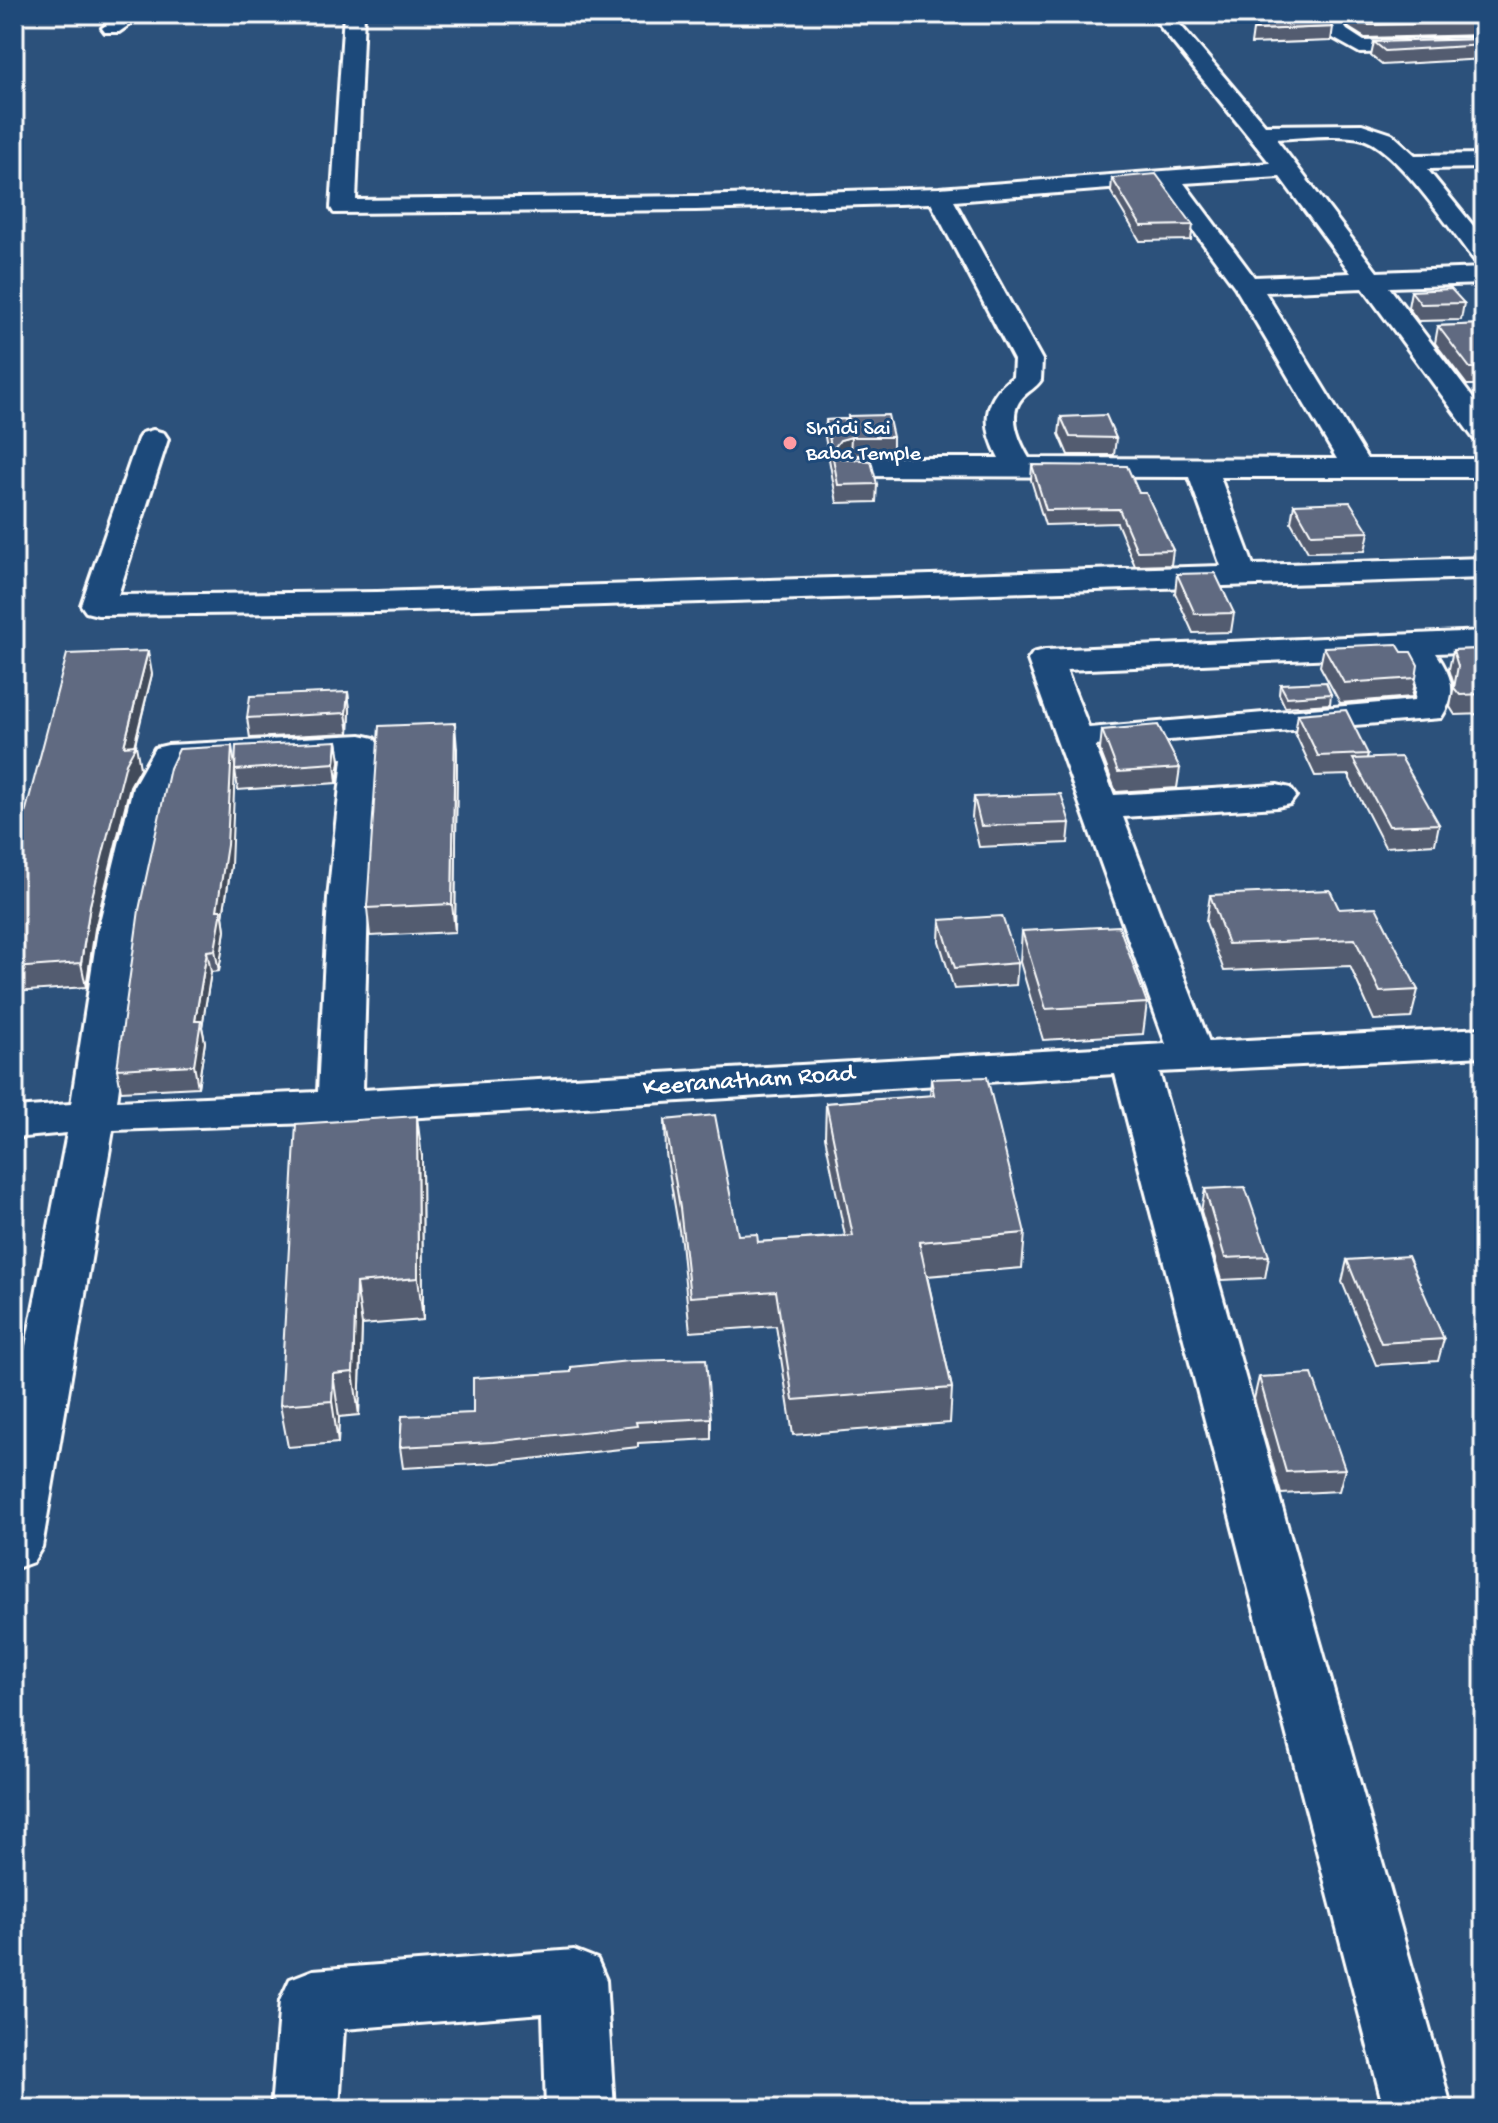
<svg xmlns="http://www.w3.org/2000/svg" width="1498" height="2123" font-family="'Gochi Hand',sans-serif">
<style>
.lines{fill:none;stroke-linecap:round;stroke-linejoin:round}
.minor-casing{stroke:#fff;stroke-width:6}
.minor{fill:#1f4a7a;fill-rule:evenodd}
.wall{fill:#535c6f;stroke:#fff;stroke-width:2}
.shaded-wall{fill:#434b5a;stroke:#fff;stroke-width:2}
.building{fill:#606b81;stroke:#fff;stroke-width:2}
.poi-dot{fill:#ff9aa2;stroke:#1f4a7a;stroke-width:3}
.labels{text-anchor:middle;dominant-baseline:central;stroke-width:6;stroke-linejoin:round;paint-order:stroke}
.far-poi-label{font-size:22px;fill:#fff;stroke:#1f4a7a;text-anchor:start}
.street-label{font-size:26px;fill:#fff;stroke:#1f4a7a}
</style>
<rect width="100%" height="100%" fill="#2c517b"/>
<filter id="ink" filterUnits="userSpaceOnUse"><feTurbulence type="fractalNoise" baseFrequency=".0125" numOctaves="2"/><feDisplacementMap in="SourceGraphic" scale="16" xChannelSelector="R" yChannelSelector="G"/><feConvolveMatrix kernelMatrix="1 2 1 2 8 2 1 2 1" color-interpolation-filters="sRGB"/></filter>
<g filter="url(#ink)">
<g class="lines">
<g class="minor-casing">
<g id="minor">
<path d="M121 14H145L119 32H105L102 28Z"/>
<path d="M344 14H364L356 200 696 196 939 188 1270 163 1150 14H1171L1265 125 1362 124 1392 134 1415 155 1484 154V168L1427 169 1484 239V264L1475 261C1451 231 1397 149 1363 139 1340 133 1300 138 1276 139L1377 272 1484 268V284L1389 287 1484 413V442L1474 439 1363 288 1265 292 1367 459H1484V477H1220L1253 565 1484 558V578L377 612 98 615 86 612 81 605 138 439 142 433 153 430 164 433 168 439 118 595 377 592 1221 566 1189 477 851 476 840 473 836 467 840 461 851 458H999C982 426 982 399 1013 377L1014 360 931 203 696 210 334 213 331 208ZM1280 177 1351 273 1254 277 1184 183ZM1160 185 1235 287 1337 459 1029 458C1019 441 1007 415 1022 398 1028 391 1036 388 1041 380L1042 360 954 201Z"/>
<path d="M1314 14H1335L1347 30 1364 41 1484 38V50L1360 53 1333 38Z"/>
<path d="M1484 631V651L1436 653C1452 677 1458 693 1441 718L1095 746 1114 795 1277 785 1290 788 1296 796 1290 804 1277 807 1123 817 1209 1042 1484 1028V1056L1159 1072 1452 2109H1384L1115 1074 340 1122 113 1130 42 1547 33 1562 14 1569V1408L67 1133 14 1138V1108L71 1104 98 930 133 787 155 748 168 745 361 735 374 738 379 746 368 898 363 1090 1166 1044 1028 660 1033 653 1045 650ZM1403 655 1417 684 1415 700 1089 728 1066 670ZM343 758 328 898 318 1092 117 1101 140 930 171 787 181 766Z"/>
<path d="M574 1950 597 1959 606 1980 614 2109H546L543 2013 344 2029 339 2109H271L280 2001 290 1979 313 1970Z"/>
</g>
</g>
<use href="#minor" class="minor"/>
</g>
<g class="wall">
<path d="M1339 14H1484V35L1365 38 1349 28Z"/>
<path d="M1333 27 1331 41 1251 44 1253 30Z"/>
<path d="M1484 39V59L1382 65 1371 56 1374 42Z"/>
<path d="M1112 178 1193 225 1191 240 1140 241 1111 192Z"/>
<path d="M1411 291 1464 303 1461 320 1418 321 1408 307Z"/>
<path d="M1484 324V385H1467L1435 343 1438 326Z"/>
<path d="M848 416 893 437V455H850L840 458 877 484 876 502 837 503 825 437 826 420 848 419Z"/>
<path d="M1061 417 1116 438 1114 455H1068L1059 434Z"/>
<path d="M1032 465 1139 493 1173 550 1171 565 1135 566 1117 523 1045 525 1031 480Z"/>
<path d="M1294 504 1369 532 1365 551 1308 552 1291 522Z"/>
<path d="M1177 574 1234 613 1231 632 1193 633 1175 593Z"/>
<path d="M1324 647 1402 652 1416 678 1412 697 1340 703 1320 666Z"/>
<path d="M1484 649V714L1455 715 1450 707 1454 685 1449 669 1453 650Z"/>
<path d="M152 674 135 745 140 768 130 786 95 929 86 987 14 992V843L21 829Z"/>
<path d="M1280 684 1331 694 1330 704 1285 707 1279 694Z"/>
<path d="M348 692 350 711 349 733 250 738 247 718Z"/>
<path d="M1298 714 1368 754 1367 758 1439 824 1435 844 1385 847 1350 779V775L1315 776 1295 733Z"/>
<path d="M1102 730 1180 768 1177 788 1116 792 1100 750Z"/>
<path d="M337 741 340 761 337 783 238 790 235 770Z"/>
<path d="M457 750 455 932 370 936 367 908Z"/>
<path d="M974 797 1070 823 1068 843 979 847 972 817Z"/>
<path d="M231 866 223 916 225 930 219 971 211 972 202 1027 205 1042 198 1087 121 1091 117 1069Z"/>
<path d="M1210 895 1339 909 1418 990 1411 1018 1374 1020 1350 966 1224 971 1206 922Z"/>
<path d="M940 920 1018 963 1016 985 954 989 939 941Z"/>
<path d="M1022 931 1147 1003 1143 1034 1043 1040 1020 962Z"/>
<path d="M931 1079 1025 1233 1022 1268 927 1276 952 1388 950 1423 793 1435 776 1326 690 1332 681 1242 666 1154 665 1120 738 1235 758 1242 845 1236 825 1137 826 1103 930 1096Z"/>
<path d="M422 1157 423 1320 362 1325 359 1415 339 1417 338 1443 288 1447 280 1405Z"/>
<path d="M1205 1189 1269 1256 1265 1278 1221 1280 1201 1211Z"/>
<path d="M1347 1260 1444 1339 1438 1361 1376 1365 1342 1282Z"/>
<path d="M1259 1377 1345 1469 1339 1491 1281 1494 1254 1399Z"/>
<path d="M402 1416 711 1418V1439L638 1443V1447L495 1463 403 1468 400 1447Z"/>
</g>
<g class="shaded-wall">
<path d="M851 437 850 455 839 458 834 448 840 440Z"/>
<path d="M148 651 152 674 133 750 136 745 140 768 130 786 95 929 86 987 81 963 90 905 124 746Z"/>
<path d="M348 692 350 711 349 733 346 713Z"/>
<path d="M455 723 457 750 455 932 452 904Z"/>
<path d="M337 741 340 761 337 783 335 763Z"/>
<path d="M232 746 235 766 231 866 223 916 225 930 219 971 215 950 217 910Z"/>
<path d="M207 951 211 972 202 1027 205 1042 198 1087 194 1065 195 1021Z"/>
<path d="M417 1116 422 1157 423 1320 418 1278Z"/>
<path d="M356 1283 362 1325 359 1415 353 1372Z"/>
<path d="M333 1374 339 1417 338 1443 332 1401Z"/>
</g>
<g class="building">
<path d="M1281 14H1323L1333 27 1253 30Z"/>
<path d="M1351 14H1484V22L1367 25Z"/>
<path d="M1484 39V45L1385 51 1374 42Z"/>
<path d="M1156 174 1193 225 1141 226 1112 178Z"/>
<path d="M1451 289 1464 303 1421 304 1411 291Z"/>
<path d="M1484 324V368H1470L1438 326Z"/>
<path d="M888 415 893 437H851L840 440 834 448 840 458 871 461 877 484 838 485 826 420 849 419 848 416Z"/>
<path d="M1106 415 1116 438 1070 437 1061 417Z"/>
<path d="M1032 465 1127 466 1139 493H1146L1173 550 1137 551 1119 509 1046 510Z"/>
<path d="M1350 502 1369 532 1311 534 1294 504Z"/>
<path d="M1215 573 1234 613 1195 614 1177 574Z"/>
<path d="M1397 644 1402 652H1411L1418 665 1416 678 1344 683 1324 647Z"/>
<path d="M1484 649V694L1460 695 1454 688 1458 666 1453 650Z"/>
<path d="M148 651 124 746 136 745 126 763 90 905 81 963 14 968V843L18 829H21L67 654Z"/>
<path d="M1326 682 1331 694 1287 697 1280 684Z"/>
<path d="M348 692 346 713 247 718 250 696Z"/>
<path d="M1346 710 1368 754 1318 756 1298 714Z"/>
<path d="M455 723 452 904 367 908 379 726Z"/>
<path d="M1158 725 1180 768 1118 772 1102 730Z"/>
<path d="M337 741 335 763 235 770 236 746Z"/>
<path d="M232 746 227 845 217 910H222L215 950 207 951 195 1021H201L194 1065 117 1069 139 910 170 768 179 749Z"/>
<path d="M1401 757 1439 824 1389 826 1353 759Z"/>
<path d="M1061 794 1070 823 981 826 974 797Z"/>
<path d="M1330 890 1339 909 1376 907 1418 990 1380 992 1355 939 1228 944 1210 895Z"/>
<path d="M1002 916 1018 963 955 968 940 920Z"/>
<path d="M1119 926 1147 1003 1046 1009 1022 931Z"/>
<path d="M987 1077 1025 1233 919 1242 952 1388 793 1400 776 1291 690 1297 680 1208 665 1120 715 1115 738 1235 757 1234 758 1242 853 1236 826 1103 934 1095 931 1079Z"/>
<path d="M417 1116 418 1278 356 1283 353 1372 333 1374 332 1401 280 1405 296 1124Z"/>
<path d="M1245 1187 1269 1256 1225 1258 1205 1189Z"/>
<path d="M1408 1256 1444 1339 1381 1343 1347 1260Z"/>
<path d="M706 1359 711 1418 636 1422 637 1426 493 1442 400 1447 402 1416 473 1413V1378L571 1372V1367L629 1361Z"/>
<path d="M1312 1374 1345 1469 1286 1472 1259 1377Z"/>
</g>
</g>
<circle class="poi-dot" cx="790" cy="443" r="8"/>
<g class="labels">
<g class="far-poi-label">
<text x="806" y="430">Shridi Sai<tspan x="806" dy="25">Baba Temple</tspan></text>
</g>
<g class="street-label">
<text transform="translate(749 1082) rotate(-4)">Keeranatham Road</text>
</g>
</g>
<rect width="1498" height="2123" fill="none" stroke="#1f4a7a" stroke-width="48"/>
<rect x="24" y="24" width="1450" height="2075" fill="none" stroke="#fff" stroke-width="3" filter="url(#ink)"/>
</svg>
